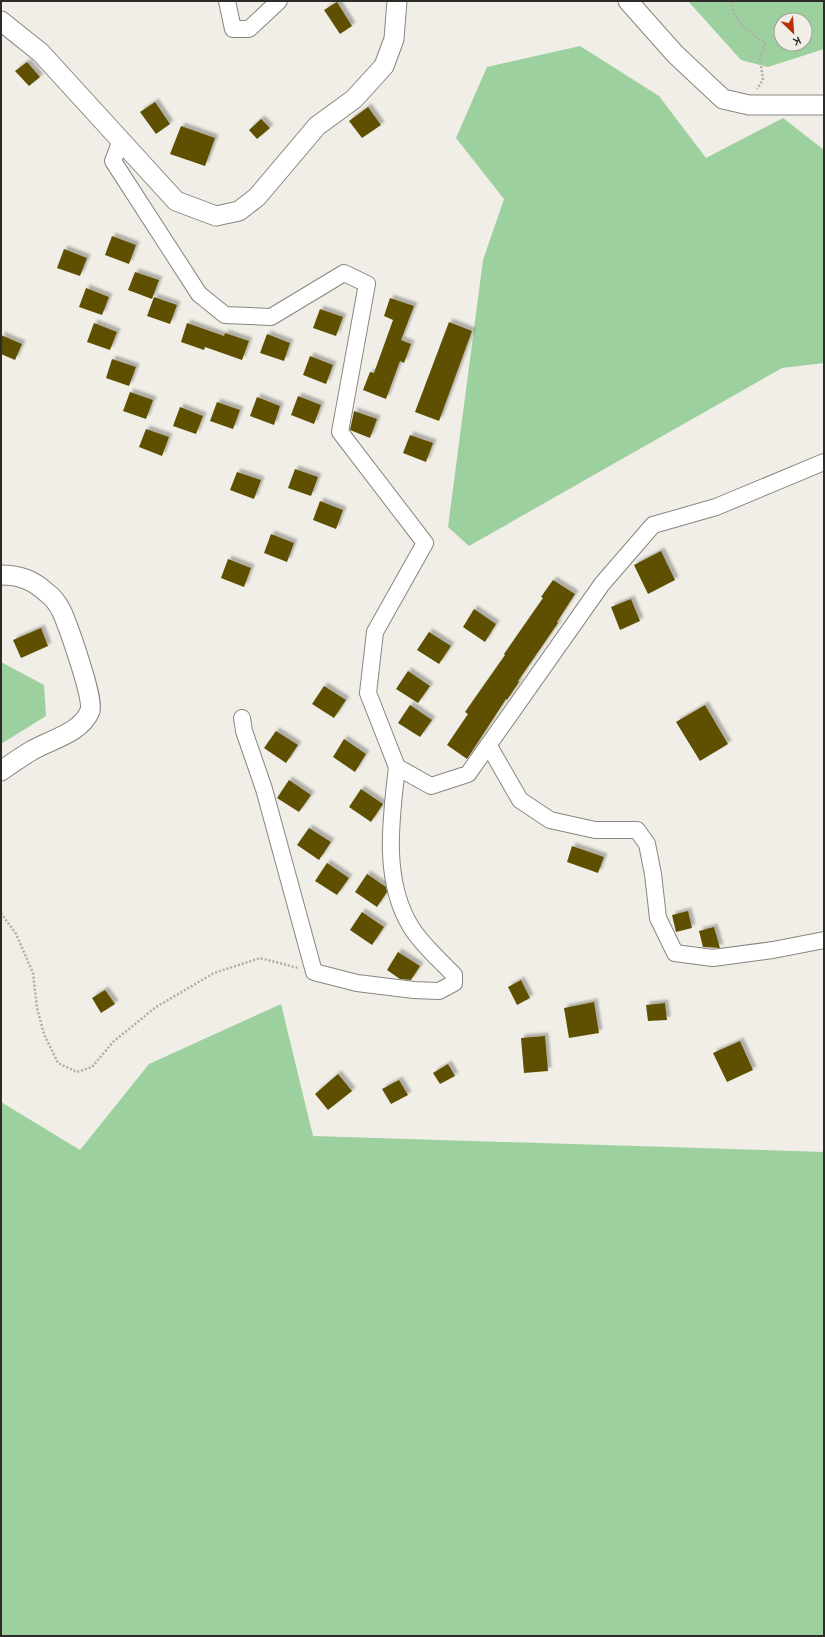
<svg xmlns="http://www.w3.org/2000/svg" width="825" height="1637" font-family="Quicksand,sans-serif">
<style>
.green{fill:#9dd09f;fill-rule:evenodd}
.building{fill:#5f5000;filter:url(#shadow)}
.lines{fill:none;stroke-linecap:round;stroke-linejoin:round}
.minor-casing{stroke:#87867f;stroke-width:18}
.tertiary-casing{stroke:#87867f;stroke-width:21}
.path{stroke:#afaea7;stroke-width:2.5;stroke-dasharray:2 2;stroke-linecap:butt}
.minor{stroke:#fff;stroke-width:16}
.tertiary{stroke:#fff;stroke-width:19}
</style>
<defs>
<filter id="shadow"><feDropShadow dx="3.5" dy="-3.5" stdDeviation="1" flood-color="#0004"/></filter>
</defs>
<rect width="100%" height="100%" fill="#f0eee6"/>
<g class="green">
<path d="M688 1H824V49L768 67 741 60ZM781 20H805V44H781Z"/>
<path d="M580 46 659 96 706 158 783 118 824 150V363L782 368 469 546 448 527 483 260 504 199 456 138 487 67Z"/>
<path d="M1 662 44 685 46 716 1 744Z"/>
<path d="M281 1004 313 1136 824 1152V1636H1V1102L80 1150 149 1064Z"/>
</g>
<g class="building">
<path d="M337 2 352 26 340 34 324 10Z"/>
<path d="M27 62 40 77 29 86 15 71Z"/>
<path d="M155 102 170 124 156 134 140 112Z"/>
<path d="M368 107 381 125 362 138 349 121Z"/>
<path d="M261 119 270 128 257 139 249 130Z"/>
<path d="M181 126 215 138 205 166 170 154Z"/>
<path d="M112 236 136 245 129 264 105 255Z"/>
<path d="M64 249 87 258 80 276 57 268Z"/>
<path d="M135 272 159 280 152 299 128 290Z"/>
<path d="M86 288 109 297 102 315 79 307Z"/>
<path d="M154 297 177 305 170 324 147 316Z"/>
<path d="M390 298 414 306 401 340 411 344 404 363 400 361 386 399 363 390 370 372 374 373 393 320 384 316Z"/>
<path d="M320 309 343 317 336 336 313 328Z"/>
<path d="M449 322 472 331 439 421 415 412Z"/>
<path d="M94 323 117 332 110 350 87 342Z"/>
<path d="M187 323 224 336 225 333 249 341 242 360 205 347 204 350 181 342Z"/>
<path d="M267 334 290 343 284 361 260 353Z"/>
<path d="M1 335 22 344 15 360 1 354Z"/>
<path d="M310 356 333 365 326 384 303 375Z"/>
<path d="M112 359 136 367 129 386 106 378Z"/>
<path d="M130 392 153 400 146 419 123 411Z"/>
<path d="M298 396 321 405 314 424 291 415Z"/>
<path d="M257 397 280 406 274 425 250 416Z"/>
<path d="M217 402 240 410 233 429 210 421Z"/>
<path d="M180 407 203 416 196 434 173 426Z"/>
<path d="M354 411 377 419 370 438 350 430Z"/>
<path d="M146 429 169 437 162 456 139 447Z"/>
<path d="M410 435 433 443 426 462 403 453Z"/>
<path d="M295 469 318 477 311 496 288 488Z"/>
<path d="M237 472 261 480 254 499 230 490Z"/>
<path d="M320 501 343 510 336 529 313 520Z"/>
<path d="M271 534 294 543 287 562 264 553Z"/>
<path d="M661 551 675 580 648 594 634 565Z"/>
<path d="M228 559 251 568 244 587 221 578Z"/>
<path d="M553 580 575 594 557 622 558 623 518 681 519 682 507 700 506 699 467 759 447 745 468 714 465 712 505 655 504 654 543 598 541 597Z"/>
<path d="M631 599 640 621 620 630 611 607Z"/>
<path d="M474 609 496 624 485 642 463 627Z"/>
<path d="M41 628 48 646 21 658 13 640Z"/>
<path d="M429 632 451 646 439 664 417 650Z"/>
<path d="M408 671 430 686 418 703 396 689Z"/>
<path d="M324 686 346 700 334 718 312 704Z"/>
<path d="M410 705 432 720 420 737 398 723Z"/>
<path d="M705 705 728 744 700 761 676 722Z"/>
<path d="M276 731 298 745 286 763 264 748Z"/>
<path d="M344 739 366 754 355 772 333 757Z"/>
<path d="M289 780 311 795 299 812 277 798Z"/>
<path d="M361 789 383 804 371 822 349 807Z"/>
<path d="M309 828 331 842 319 860 297 845Z"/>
<path d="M572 846 604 857 598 873 567 862Z"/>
<path d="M327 863 349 878 337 895 315 881Z"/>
<path d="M367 874 386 887 387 892 377 907 355 892Z"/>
<path d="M688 911 692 928 676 932 672 915Z"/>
<path d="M362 912 384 927 372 945 350 930Z"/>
<path d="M714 927 720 948 703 947 699 931Z"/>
<path d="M398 952 420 966 411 980 400 979 387 970Z"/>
<path d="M521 980 530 998 517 1005 508 987Z"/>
<path d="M105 990 115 1004 101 1013 92 998Z"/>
<path d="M594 1002 599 1033 569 1038 564 1008Z"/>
<path d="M665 1003 667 1020 648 1021 646 1005Z"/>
<path d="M545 1036 548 1071 524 1073 521 1038Z"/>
<path d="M740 1041 753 1070 727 1082 713 1053Z"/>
<path d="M448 1064 455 1076 440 1084 433 1073Z"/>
<path d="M338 1074 352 1091 328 1110 315 1094Z"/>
<path d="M399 1080 408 1095 391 1104 382 1089Z"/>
</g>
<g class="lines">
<g class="minor-casing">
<g id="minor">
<path d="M227 1 233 29H249L279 1"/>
<path d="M121 140 113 161 199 294 225 315 271 317 344 273 367 284 340 432 425 543 375 632 368 693 397 767 431 786 468 774 602 584 653 525 716 507 824 462"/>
<path d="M242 718 244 731 264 789 314 972 357 983 414 990 439 991 454 983V975C440 960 422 945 411 927 382 880 391 819 397 767"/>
<path d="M489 746 520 800 550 820 595 830H637L647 844 653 874 658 918 675 953 713 958 773 950 824 940"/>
</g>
</g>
<g class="tertiary-casing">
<g id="tertiary">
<path d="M628 1 675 54 723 99 749 105H824"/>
<path d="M1 21 41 53 176 201 216 216 239 211 257 197 317 126 354 99 384 66 394 39 397 1"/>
<path d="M1 575C20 575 33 580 47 593 53 597 59 606 62 612 68 626 95 701 90 711 80 734 51 739 31 751 21 757 11 764 1 771"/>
</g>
</g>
<g class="path">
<path d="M731 1C734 23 748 31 765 43L760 59 763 80 757 89"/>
<path d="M1 913 16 934 33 973 37 1008 44 1034 58 1063 77 1072 92 1067 113 1042 156 1007 214 973 260 958 298 968"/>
</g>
<use href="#minor" class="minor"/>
<use href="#tertiary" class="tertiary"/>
</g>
<rect width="825" height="1637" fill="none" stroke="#2c2b28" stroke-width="4"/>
<g transform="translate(793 32) rotate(155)"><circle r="19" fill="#f0eee6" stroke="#a2a09a"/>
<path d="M0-3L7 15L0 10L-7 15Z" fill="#bb3105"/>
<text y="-6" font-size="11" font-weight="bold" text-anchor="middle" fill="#2c2b28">K</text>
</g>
</svg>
